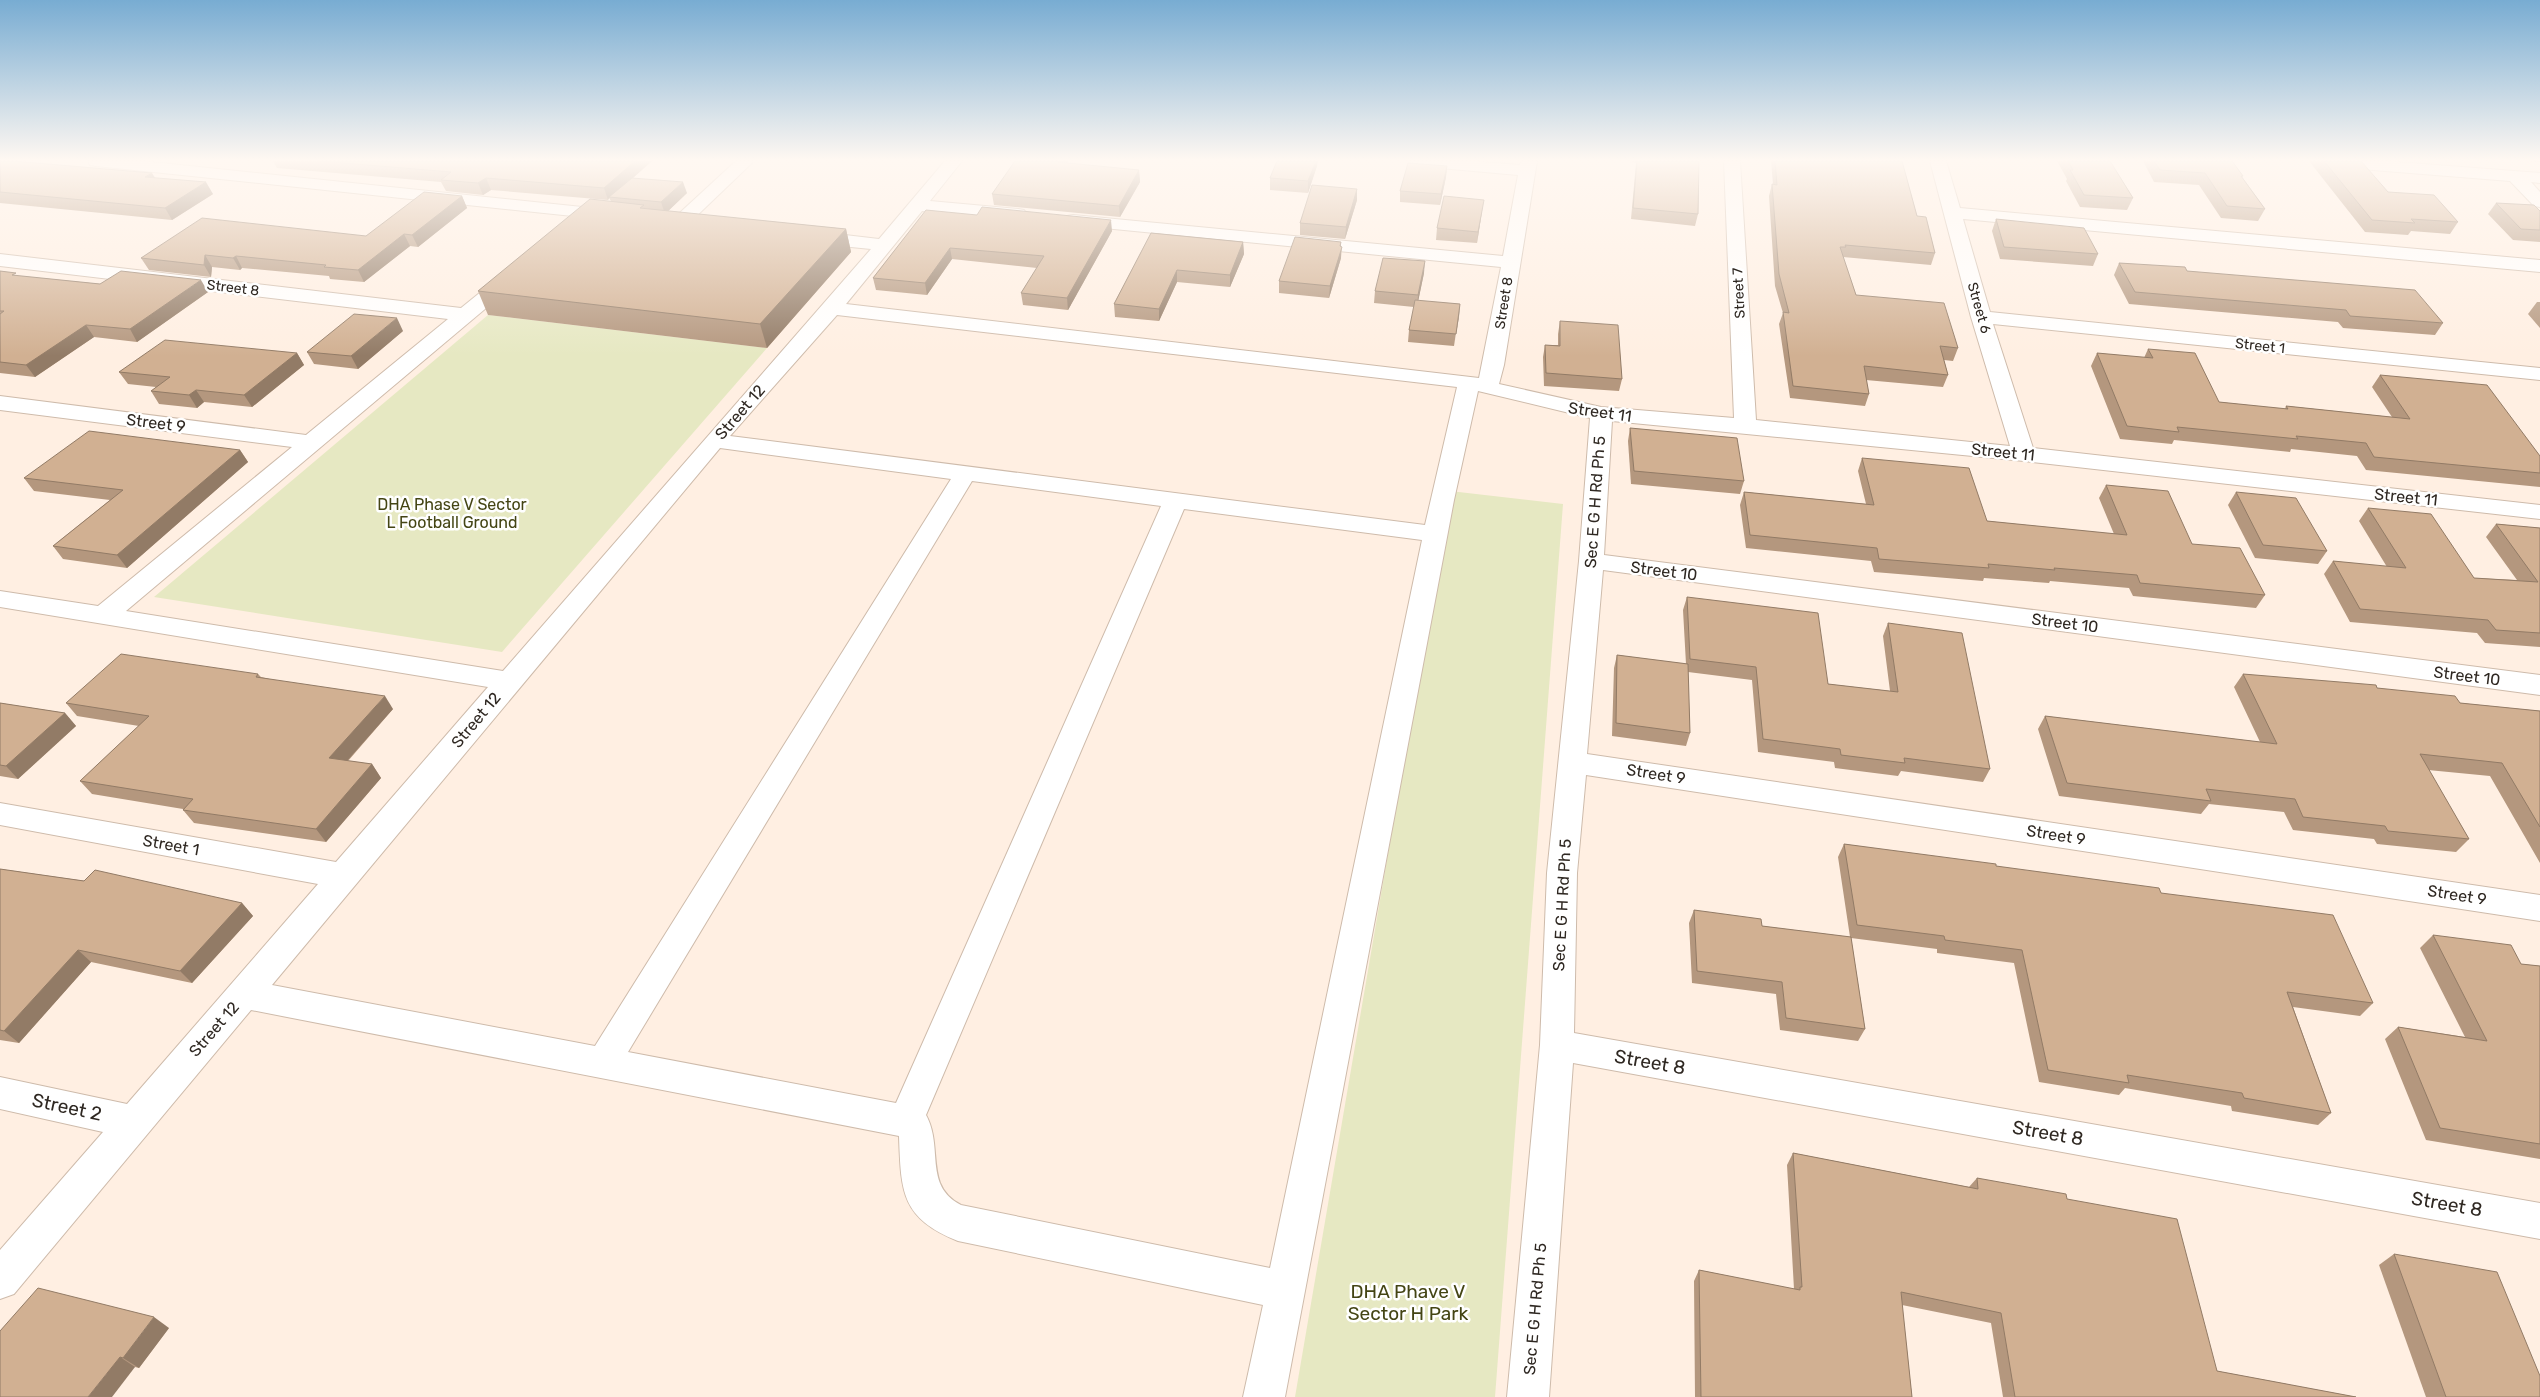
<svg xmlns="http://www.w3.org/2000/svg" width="2540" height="1397" font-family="Rubik,sans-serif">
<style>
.green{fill:#e6e8c2}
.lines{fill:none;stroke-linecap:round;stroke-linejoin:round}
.minor-casing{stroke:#cebbab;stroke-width:2}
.minor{fill:#fff;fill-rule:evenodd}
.wall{fill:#b4977e}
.shaded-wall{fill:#927b66}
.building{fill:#d1b092;stroke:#927b66}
.labels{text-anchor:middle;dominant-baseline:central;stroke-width:5;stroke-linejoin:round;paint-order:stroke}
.far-street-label{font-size:14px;fill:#2f2822;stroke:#fff}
.street-label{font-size:16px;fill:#2f2822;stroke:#fff}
.park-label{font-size:16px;fill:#444514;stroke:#fff}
.near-street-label{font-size:19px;fill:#2f2822;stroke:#fff}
.near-park-label{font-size:19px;fill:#444514;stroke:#fff}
</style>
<rect width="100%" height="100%" fill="#ffefe2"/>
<g class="green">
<path d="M488 315 767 348 502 652 154 597Z"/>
<path d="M1450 491 1563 504 1495 1397H1295Z"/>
</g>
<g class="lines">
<g class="minor-casing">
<g id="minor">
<path d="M88 161H142L611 210 617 211 620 215 617 219 611 220 96 166 90 165Z"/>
<path d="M736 161H754L685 227H673L670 223 673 219Z"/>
<path d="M945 161H962L930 201 1018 209 1024 210 1027 214 1024 218 1018 219 922 211 846 304 1479 378 1501 267 1073 225 1067 224 1064 220 1067 216 1073 215 1503 256 1518 175 1418 166 1412 165 1410 161H1470L1520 165 1521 161H1537L1504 365 1499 384 1601 407 1734 418 1724 161H1740L1756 420 2010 446 1971 317 1930 161H1946L1960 208 2540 260V272L1963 219 1990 312 2540 368V380L1993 324 2033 448 2540 505V519L2024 461 1612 421 1604 555 2540 675V695L1603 570 1587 754 2540 895V921L1586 775 1577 873 1574 1033 2540 1203V1239L1573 1063 1549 1397H1507L1540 1045 1547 873 1579 561 1590 418 1478 391 1454 500 1285 1397H1243L1263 1305 958 1241C901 1218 901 1192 899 1136L251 1010 14 1294 0 1299V1250L103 1132 0 1109V1077L127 1104 318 884 0 825V803L336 862 488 687 0 607V591L98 606 292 447 0 410V396L306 435 448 319 0 266V254L461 308 503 274H517L520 278 517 282 126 611 503 671 871 249 811 243 804 241 802 237 804 233 811 231 879 239ZM837 315 1457 387 1425 525 730 436ZM720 448 951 479 595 1046 272 985ZM972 481 1161 506 896 1103 628 1052ZM1184 509 1422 540 1270 1268 961 1205C923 1185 944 1148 926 1115Z"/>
<path d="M2315 161H2384L2540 173V183L2531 182 2540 192V207L2534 206 2510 181 2323 166 2317 165Z"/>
</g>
</g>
<use href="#minor" class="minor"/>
</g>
<g class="wall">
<path d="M0 161 213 194 172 220 0 203Z"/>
<path d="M273 161H652L633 178 687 193 668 211 846 229 851 252 767 348 488 315 478 291 611 201 609 198 608 200 491 190 483 195 446 191 441 182 277 168Z"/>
<path d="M1632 161H1699L1698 214 1695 226 1631 219 1636 163 1632 162Z"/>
<path d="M1771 161H1902L1917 216 1935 253 1931 265 1843 257 1856 295 1958 348 1953 361 1944 360 1948 375 1943 387 1866 380 1869 394 1865 406 1790 398 1779 324 1783 313 1775 286 1769 196 1772 184H1773Z"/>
<path d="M2057 161H2110L2133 198 2127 210 2080 207 2066 181 2067 179Z"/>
<path d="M2143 161H2232L2243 176 2242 177 2265 209 2258 221 2221 218 2199 185 2154 182Z"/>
<path d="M2309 161H2361L2388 192 2458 222 2450 234 2411 231 2408 235 2365 232Z"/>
<path d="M2520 161H2540V162Z"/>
<path d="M1066 163 1139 170 1140 182 1120 217 994 205 992 194Z"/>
<path d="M1317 166 1308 193 1270 190V178Z"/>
<path d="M1447 166 1446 177 1440 205 1400 202V191Z"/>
<path d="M1357 189V200L1345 239 1300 235V223Z"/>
<path d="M462 196 467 208 418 247 410 246 364 282 330 279 329 276 242 268 240 270 212 267 211 277 149 270 141 258 366 236Z"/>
<path d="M2496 203 2540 211V242L2513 240 2488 214Z"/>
<path d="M926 210 1112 231 1068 310 1023 305 1021 293 1037 268 952 259 927 295 876 290 873 278Z"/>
<path d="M1482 211 1477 243 1436 240 1437 228Z"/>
<path d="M1996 219 2098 254 2093 266 2000 259 1992 231Z"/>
<path d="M1151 233 1243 242 1244 254 1230 287 1177 282 1159 321 1115 317 1114 304Z"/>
<path d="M1341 247H1342L1341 258 1329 298 1279 293V281Z"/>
<path d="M2119 263 2187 271 2443 323 2435 335 2343 328 2338 322 2129 304 2114 275Z"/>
<path d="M0 271 19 276 100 284 208 292 137 342 94 337 35 377 0 373Z"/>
<path d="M1424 273 1418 301 1460 304 1454 346 1408 342 1409 330 1414 307 1374 303 1375 291Z"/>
<path d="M2537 302H2540V328L2528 314Z"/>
<path d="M1560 321 1622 379 1619 391 1544 386 1543 357 1545 345H1558V334Z"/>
<path d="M403 331 358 369 314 364 307 352Z"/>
<path d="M2148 349 2219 402 2285 409 2286 406 2392 417 2372 387 2380 375 2540 456V487L2366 470 2357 456 2291 449 2290 452 2174 440 2172 444 2120 439 2091 366 2097 353 2144 358Z"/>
<path d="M297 353 304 365 252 407 204 402 197 408 159 404 151 391 156 387 128 384 119 372Z"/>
<path d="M1630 428 1744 481 1740 494 1631 484 1628 441Z"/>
<path d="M240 450 248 462 127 568 63 559 53 546 110 500 34 491 24 478Z"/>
<path d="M1862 458 1987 521 2114 534 2099 498 2106 485 2192 544 2265 595 2256 608 2133 596 2129 588 2050 581 2049 583 1984 578 1983 581 1874 572 1871 561 1746 548 1740 505 1744 492 1866 504 1858 471Z"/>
<path d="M2236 492 2327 551 2318 564 2255 558 2228 505Z"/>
<path d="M2368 508 2474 578 2517 580 2486 537 2496 524 2540 528V647L2485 643 2477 633 2350 622 2324 574 2333 561 2387 567 2359 521Z"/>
<path d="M1687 597 1828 684 1890 691 1883 636 1888 623 1990 769 1983 782 1901 771 1898 776 1835 768 1834 762 1758 752 1752 680 1688 672 1690 733 1686 746 1612 736 1614 668 1617 655 1686 664 1683 610Z"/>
<path d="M258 674 261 677 393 709 348 761 372 764 381 778 326 842 194 823 183 810V809L92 794 80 781 139 726 77 716 66 703Z"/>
<path d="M2243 674 2377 688 2460 703 2540 711V863L2490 776 2428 770 2469 839 2456 852 2377 844 2374 839 2293 830 2284 812 2209 804 2201 814 2059 796 2038 729 2045 716 2260 742 2234 687Z"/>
<path d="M0 703 65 713 76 726 18 779 0 776Z"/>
<path d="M1844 844 1996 866 2161 893 2373 1003 2360 1016 2293 1007 2331 1113 2318 1125 2232 1111 2231 1106 2125 1088 2119 1095 2039 1082 2014 963 1937 953V949L1851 938 1865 1029 1858 1041 1780 1030 1776 994 1692 983 1689 923 1694 910 1762 926 1850 937 1838 857Z"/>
<path d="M0 869 242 903 253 916 192 983 91 962 19 1043 0 1040Z"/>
<path d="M2433 935 2521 964 2540 966V1159L2426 1140 2385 1039 2398 1027 2465 1037 2420 948Z"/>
<path d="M1793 1153 1969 1187 1977 1178 2067 1199 2217 1371 2356 1397H2003L1991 1323 1902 1305 1912 1397H1695L1694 1281 1699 1270 1794 1289 1787 1165Z"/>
<path d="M2394 1254 2540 1397H2426L2379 1265Z"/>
<path d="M169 1328 139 1368 135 1367 0 1397Z"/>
</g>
<g class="shaded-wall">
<path d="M635 161H652L611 197H609V198L608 200 604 188Z"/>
<path d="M1059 161H1068L1059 174 1058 162Z"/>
<path d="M1316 161H1318L1317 166 1308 193V181Z"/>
<path d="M1447 166 1446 177 1440 205 1441 194Z"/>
<path d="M1139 170 1140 182 1120 217 1119 206Z"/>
<path d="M152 173 159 184 145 177Z"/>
<path d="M486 178 491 190 483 195 478 183Z"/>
<path d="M206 182 213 194 172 220 165 208Z"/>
<path d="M683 182 687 193 665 214 661 202Z"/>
<path d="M1357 189V200L1345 239 1346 227Z"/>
<path d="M462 196 467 208 418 247 412 235Z"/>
<path d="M1484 200 1482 211 1477 243 1478 232Z"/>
<path d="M1111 220 1112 231 1068 310 1067 298Z"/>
<path d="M846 229 851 252 767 348 760 324Z"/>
<path d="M404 234 410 246 364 282 358 270Z"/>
<path d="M1243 242 1244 254 1230 287V275Z"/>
<path d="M1341 242V258L1329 298 1330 286Z"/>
<path d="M950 248 952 259 927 295 925 283Z"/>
<path d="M205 255 212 267 211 277 204 265Z"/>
<path d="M236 256 242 268 240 270 233 258Z"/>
<path d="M1425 261 1424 273 1417 307 1418 295Z"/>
<path d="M1177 270V282L1159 321V309Z"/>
<path d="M201 280 208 292 137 342 130 329Z"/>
<path d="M1460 304 1459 317 1454 346 1456 334Z"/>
<path d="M397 318 403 331 358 369 351 356Z"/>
<path d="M86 325 94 337 35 377 26 365Z"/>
<path d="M297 353 304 365 252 407 244 395Z"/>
<path d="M196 390 204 402 197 408 189 395Z"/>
<path d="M240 450 248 462 127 568 117 555Z"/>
<path d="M385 696 393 709 338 771 329 758Z"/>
<path d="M65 713 76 726 18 779 6 766Z"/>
<path d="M372 764 381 778 326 842 316 829Z"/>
<path d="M242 903 253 916 192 983 180 971Z"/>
<path d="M78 950 91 962 19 1043 4 1031Z"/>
<path d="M154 1317 169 1328 139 1368 123 1358Z"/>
<path d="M120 1357 135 1367 112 1397H88Z"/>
</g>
<g class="building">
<path d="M0 161H13L152 173 145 177 206 182 165 208 0 192Z"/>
<path d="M320 161H635L604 188 486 178 478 183 441 180 451 172Z"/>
<path d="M1015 161H1059L1058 162 1139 170 1119 206 992 194Z"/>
<path d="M1277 161H1316L1308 181 1270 178Z"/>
<path d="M1637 161H1699L1698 214 1633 208Z"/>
<path d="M1775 161H1902L1917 216 1926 217 1935 253 1845 245 1846 247H1840L1856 295 1944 303 1958 348 1940 346 1948 375 1864 366 1869 394 1793 386 1783 312 1789 313 1779 274 1772 184 1777 185Z"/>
<path d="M2068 161H2110L2133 198 2084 195 2070 170H2073Z"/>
<path d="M2154 161H2232L2243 176H2241L2265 209 2227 206 2205 173 2160 170Z"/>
<path d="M2324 161H2361L2388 192 2434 195 2458 222 2411 219 2415 223 2372 220Z"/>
<path d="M1408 163 1447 166 1441 194 1400 191Z"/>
<path d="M632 178 683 182 661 202 609 197Z"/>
<path d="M1312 185 1357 189 1346 227 1300 223Z"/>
<path d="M424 192 462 196 412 235 404 234 358 270 324 267 326 265 236 256 233 258 205 255 204 265 141 258 202 218 366 236Z"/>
<path d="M1444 196 1484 200 1478 232 1437 228Z"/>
<path d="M590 199 644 205 640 208 846 229 760 324 478 291Z"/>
<path d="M2496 203 2534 205 2540 211V230L2521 229Z"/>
<path d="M982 207 1111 220 1067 298 1021 293 1044 256 950 248 925 283 873 278 926 210 977 215Z"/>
<path d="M1996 219 2084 228 2098 254 2004 247Z"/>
<path d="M1151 233 1243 242 1230 275 1177 270 1159 309 1114 304Z"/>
<path d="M1295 237 1341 242 1340 246 1342 247 1330 286 1279 281Z"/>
<path d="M1383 258 1425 261 1418 295 1375 291Z"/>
<path d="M2119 263 2185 267 2187 271 2415 290 2443 323 2350 316 2346 310 2135 292Z"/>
<path d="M0 271 16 273 12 275 100 284 121 271 201 280 130 329 86 325 26 365 0 362V314L4 311H0Z"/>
<path d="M1415 300 1460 304 1456 334 1409 330Z"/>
<path d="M354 314 397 318 351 356 307 352Z"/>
<path d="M1560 321 1618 325 1622 379 1546 373 1545 345 1560 346Z"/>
<path d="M165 340 297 353 244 395 196 390 189 395 151 391 170 377 119 372Z"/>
<path d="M2148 349 2195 353 2219 402 2288 409 2286 406 2410 419 2380 375 2487 385 2540 456V473L2374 457 2366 443 2296 436 2298 439 2177 427 2179 432 2127 426 2097 353 2153 358Z"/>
<path d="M1630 428 1737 438 1744 481 1634 471Z"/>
<path d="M89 431 240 450 117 555 53 546 123 490 24 478Z"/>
<path d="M1862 458 1969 468 1987 521 2127 535 2106 485 2168 491 2192 544 2240 548 2265 595 2140 583 2137 575 2054 568 2055 570 1988 564 1989 568 1879 559 1877 548 1750 535 1744 492 1874 505Z"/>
<path d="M2236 492 2296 498 2327 551 2263 545Z"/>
<path d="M2368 508 2431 514 2474 578 2538 582 2496 524 2540 528V633L2496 630 2488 620 2360 609 2333 561 2406 568Z"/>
<path d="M1687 597 1818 613 1828 684 1898 692 1888 623 1962 633 1990 769 1904 758 1905 763 1841 755 1840 749 1763 739 1756 667 1690 659Z"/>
<path d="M121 654 258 674 256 677 385 696 329 758 372 764 316 829 183 810 193 799 80 781 149 716 66 703Z"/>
<path d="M1617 655 1688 664 1690 733 1616 723Z"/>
<path d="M2243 674 2376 685 2377 688 2455 696 2460 703 2540 711V827L2502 763 2420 754 2469 839 2388 831 2385 826 2303 817 2295 799 2206 789 2211 801 2067 783 2045 716 2277 744Z"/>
<path d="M0 703 65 713 6 766 0 765Z"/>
<path d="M1844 844 1996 864V866L2159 888 2161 893 2333 915 2373 1003 2287 992 2331 1113 2244 1098 2242 1093 2127 1075 2129 1083 2048 1070 2022 950 1945 940 1944 936 1857 925Z"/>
<path d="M0 869 84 881 95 870 242 903 180 971 78 950 4 1031 0 1030Z"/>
<path d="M1694 910 1761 919 1762 926 1851 937 1865 1029 1786 1018 1782 982 1697 971Z"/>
<path d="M2433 935 2511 945 2521 964 2540 966V1144L2440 1128 2398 1027 2487 1041Z"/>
<path d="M1793 1153 1978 1189 1977 1178 2066 1194 2067 1199 2177 1219 2217 1371 2356 1397H2015L2001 1313 1901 1292 1912 1397H1701L1699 1270 1800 1290V1287H1802Z"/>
<path d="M2394 1254 2497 1272 2540 1376V1397H2446Z"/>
<path d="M38 1288 154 1317 123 1358 120 1357 88 1397H0V1331Z"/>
</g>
<linearGradient id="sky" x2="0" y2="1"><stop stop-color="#78acd2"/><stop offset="0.45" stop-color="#fff8f2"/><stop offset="1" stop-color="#fff8f2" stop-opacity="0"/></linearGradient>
<rect width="2540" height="356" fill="url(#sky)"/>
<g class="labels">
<g class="far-street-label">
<text transform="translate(233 288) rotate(7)">Street 8</text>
<text transform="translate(1739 293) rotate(-93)">Street 7</text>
<text transform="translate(1504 303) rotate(-81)">Street 8</text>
<text transform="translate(1979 308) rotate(74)">Street 6</text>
<text transform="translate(2260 346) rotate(6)">Street 1</text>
</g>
<g class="street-label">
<text transform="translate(740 412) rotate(-49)">Street 12</text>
<text transform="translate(1600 412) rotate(8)">Street 11</text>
<text transform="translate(156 423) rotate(7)">Street 9</text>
<text transform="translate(2003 452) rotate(6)">Street 11</text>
<text transform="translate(2406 497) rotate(6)">Street 11</text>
<text transform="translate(1595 502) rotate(-86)">Sec E G H Rd Ph 5</text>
<text transform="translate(1664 571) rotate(7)">Street 10</text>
<text transform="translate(2065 623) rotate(7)">Street 10</text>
<text transform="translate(2467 676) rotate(7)">Street 10</text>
<text transform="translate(476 720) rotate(-50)">Street 12</text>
<text transform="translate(1656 774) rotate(9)">Street 9</text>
<text transform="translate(2056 835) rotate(9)">Street 9</text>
<text transform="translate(171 845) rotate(10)">Street 1</text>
<text transform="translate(2457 895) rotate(9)">Street 9</text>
<text transform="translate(1562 905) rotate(-87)">Sec E G H Rd Ph 5</text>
<text transform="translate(214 1029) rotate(-49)">Street 12</text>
<text transform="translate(1535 1309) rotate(-85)">Sec E G H Rd Ph 5</text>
</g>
<g class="park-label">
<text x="452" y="504">DHA Phase V Sector<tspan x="452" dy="18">L Football Ground</tspan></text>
</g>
<g class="near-street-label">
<text transform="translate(1650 1062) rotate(10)">Street 8</text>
<text transform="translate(67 1107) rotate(12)">Street 2</text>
<text transform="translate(2048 1133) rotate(10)">Street 8</text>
<text transform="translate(2447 1204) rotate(10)">Street 8</text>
</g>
<g class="near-park-label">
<text x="1408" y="1291">DHA Phave V<tspan x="1408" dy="22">Sector H Park</tspan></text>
</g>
</g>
</svg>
